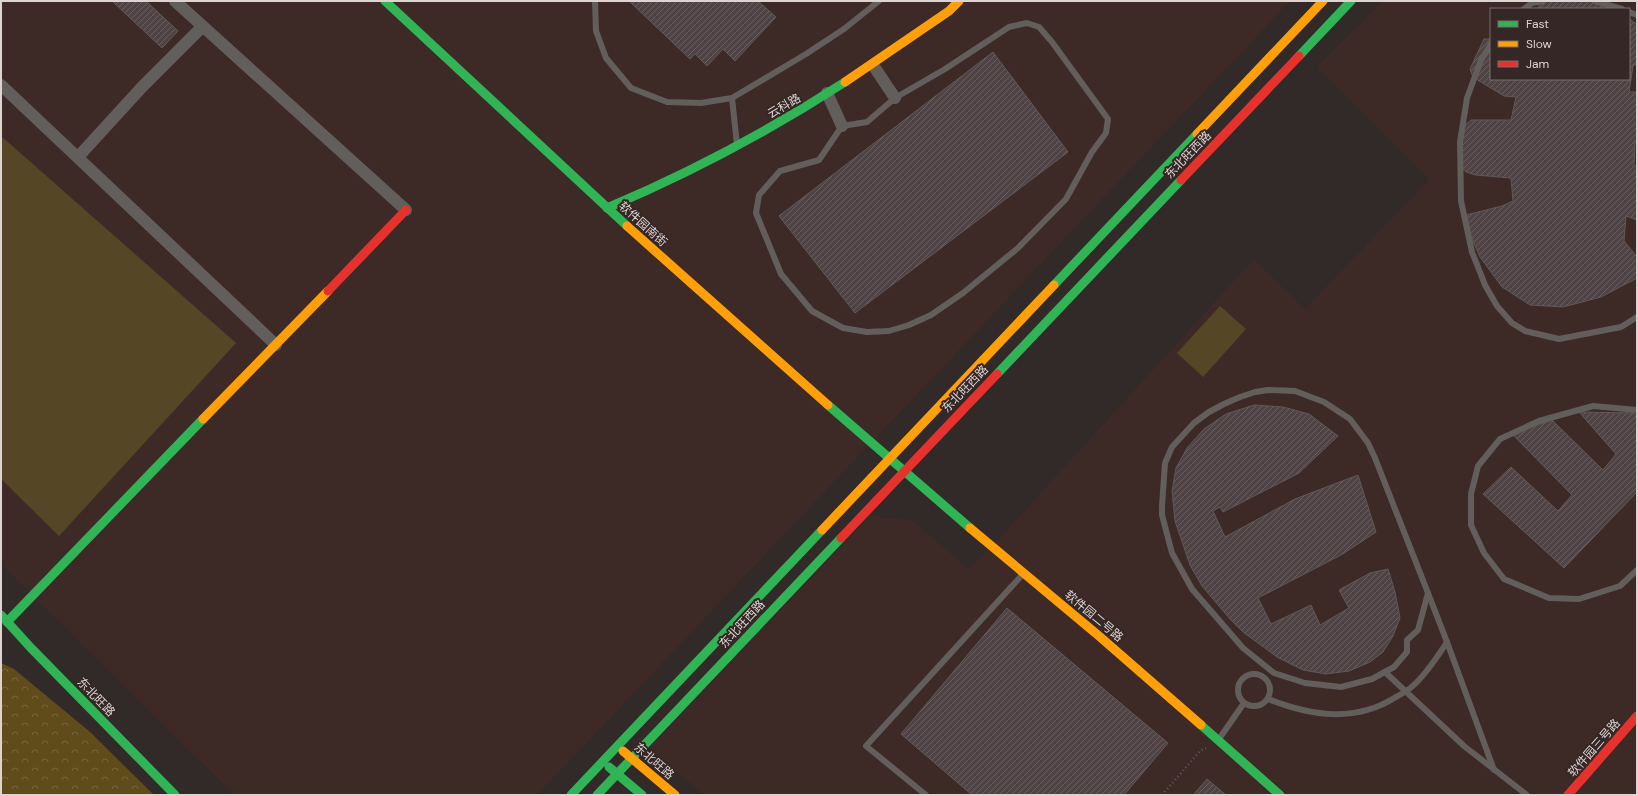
<svg xmlns="http://www.w3.org/2000/svg" width="1638" height="796" font-family="'DM Sans','Noto Sans SC',sans-serif">
<style>
.built{fill:#3d2a27;fill-rule:evenodd}
.grass{fill:#554625}
.forest{fill:url(#forest-crowns)}
.building{fill:url(#building-hatch);stroke:#5f5958}
.lines{fill:none;stroke-linecap:round;stroke-linejoin:round}
.path{stroke:#5c5958;stroke-width:2.5;stroke-dasharray:1 3;stroke-linecap:butt}
.lane{stroke:#625e5c;stroke-width:6}
.street{stroke:#625e5c;stroke-width:12}
.fast{stroke:#30b455;stroke-width:9}
.slow{stroke:#ff9f0a;stroke-width:9}
.jam{stroke:#e5322d;stroke-width:9}
.labels{text-anchor:middle;dominant-baseline:central;stroke-width:4;stroke-linejoin:round;paint-order:stroke}
.street-label{font-size:12px;fill:#ddd4d2;stroke:#352725}
</style>
<defs>
<pattern id="forest-crowns" width="20" height="18" patternUnits="userSpaceOnUse"><rect width="20" height="18" fill="#604b1b"/><path d="M2 6a3 3 0 1 1 6 0M12 15a3 3 0 1 1 6 0" fill="none" stroke="#76643b"/></pattern>
<pattern id="building-hatch" width="6" height="6" patternUnits="userSpaceOnUse"><rect width="6" height="6" fill="#504345"/><path d="M-1 1l2-2M0 6l6-6M5 7l2-2" fill="none" stroke="#695d5f"/></pattern>
</defs>
<rect width="100%" height="100%" fill="#322a28"/>
<g class="built">
<path d="M1 1H1290L537 795H234L1 564Z"/>
<path d="M1382 1H1637V795H704L649 748 871 515 913 521 969 569 1003 534 1254 259 1305 309 1429 179 1317 67ZM1491 9H1629V79H1491Z"/>
</g>
<g class="grass">
<path d="M1 136 236 343 59 536 1 479Z"/>
<path d="M1220 306 1246 329 1203 377 1177 353Z"/>
</g>
<path class="forest" d="M1 663 14 669 90 732 154 795H1Z"/>
<g class="building">
<path d="M112 1H146L178 31 162 48Z"/>
<path d="M629 1H758L776 17 735 61 723 49 707 66 695 54 690 59Z"/>
<path d="M1542 1H1601L1613 9H1537Z"/>
<path d="M1629 19 1637 24V64L1633 66 1629 92H1637V143H1635L1634 166H1637V220L1626 216 1624 241 1637 257V278L1601 297 1563 307 1530 305 1502 287 1480 257 1462 216 1502 206 1513 201 1511 178 1476 175 1466 172 1461 166V151L1465 125 1471 120H1511L1516 97 1504 96 1476 79 1472 75 1470 69 1484 39H1491V79H1629Z"/>
<path d="M993 52 1068 152 855 313 779 216Z"/>
<path d="M1254 405 1283 407 1309 414 1338 436 1299 473 1223 512 1220 507 1213 511 1225 537 1295 499 1358 475 1376 532 1341 555 1258 598 1271 624 1311 605 1320 625 1349 608 1339 590 1370 573 1388 569 1395 592 1400 618 1393 636 1383 652 1370 662 1349 671 1326 674 1303 670 1277 657 1243 632 1230 619 1202 586 1190 565 1175 521 1172 491 1176 468 1187 448 1204 429 1226 414Z"/>
<path d="M1579 412 1634 413 1637 416V492L1564 568 1483 494 1511 467 1558 511 1572 495 1512 434 1552 420 1603 470 1616 454Z"/>
<path d="M1007 608 1168 743 1124 795H972L901 734Z"/>
<path d="M1207 779 1226 795H1193Z"/>
</g>
<g class="lines">
<path class="path" d="M1162 795 1200 751 1206 748"/>
<g class="lane">
<path d="M595 1 596 31 606 58 631 88 667 102 701 103 732 98 737 145"/>
<path d="M1595 1 1622 9"/>
<path d="M1524 9 1532 3 1543 1"/>
<path d="M1629 12 1637 15"/>
<path d="M1027 23 1039 27 1052 42 1108 119 1106 133 1092 152 1066 199 1018 248 963 293 931 315 909 325 889 331 867 332 843 328 812 311 781 274 756 213 759 195 780 171 819 160 842 126 867 122 895 98 945 69 1009 27Z"/>
<path d="M1491 44 1481 60 1467 98 1460 142 1461 201 1472 252 1485 285 1497 306 1512 323 1525 331 1559 339 1621 327 1637 317"/>
<path d="M732 98 806 54 844 29 879 1"/>
<path d="M1268 390 1295 391 1324 402 1350 419 1368 443 1375 458 1428 593 1418 630 1407 640V652L1394 667 1372 679 1341 687 1305 683 1274 673 1243 648 1192 589 1172 553 1162 515V506L1165 463 1172 447 1194 423 1209 412 1224 404 1240 397 1255 392Z"/>
<path d="M1637 410 1593 406 1539 421 1500 439 1478 466 1471 494V525L1484 553 1504 579 1549 598 1579 599 1620 586 1637 570"/>
<path d="M1428 593 1447 642 1494 770"/>
<path d="M1385 672 1464 746 1527 795"/>
<circle cx="1254" cy="690" r="16"/>
<path d="M1268 699C1311 716 1355 723 1396 697 1404 693 1410 689 1416 683 1428 671 1438 656 1447 642"/>
<path d="M1219 739 1244 703"/>
<path d="M926 795 866 746 1023 574"/>
</g>
<g class="street">
<path d="M175 1 406 210"/>
<path d="M873 65 895 98"/>
<path d="M1 85 276 345"/>
<path d="M827 93 842 126"/>
<path d="M78 157 142 87 202 27"/>
</g>
<g class="fast">
<path d="M385 1 627 226"/>
<path d="M1299 56 1351 1"/>
<path d="M607 208C690 173 769 131 845 82"/>
<path d="M1054 285 1197 134"/>
<path d="M997 374 1181 180"/>
<path d="M828 405 970 528"/>
<path d="M1 615 31 648 175 795"/>
<path d="M7 622 203 419"/>
<path d="M1201 725 1280 795"/>
<path d="M609 767 642 795"/>
<path d="M571 795 822 530"/>
<path d="M597 795 841 538"/>
</g>
<g class="slow">
<path d="M845 82 949 11 959 1"/>
<path d="M1197 134 1323 1"/>
<path d="M627 226 828 405"/>
<path d="M203 419 328 291"/>
<path d="M970 528 1099 636 1201 725"/>
<path d="M822 530 1054 285"/>
<path d="M623 751 675 795"/>
</g>
<g class="jam">
<path d="M1181 180 1299 56"/>
<path d="M328 291 406 210"/>
<path d="M841 538 997 374"/>
<path d="M1568 795 1637 716"/>
</g>
</g>
<g class="labels">
<g class="street-label">
<text transform="translate(784 106) rotate(-30)">云科路</text>
<text transform="translate(1188 155) rotate(-46)">东北旺西路</text>
<text transform="translate(643 224) rotate(42)">软件园南街</text>
<text transform="translate(965 389) rotate(-46)">东北旺西路</text>
<text transform="translate(1094 616) rotate(40)">软件园二号路</text>
<text transform="translate(742 624) rotate(-47)">东北旺西路</text>
<text transform="translate(96 697) rotate(46)">东北旺路</text>
<text transform="translate(1594 748) rotate(-49)">软件园三号路</text>
<text transform="translate(654 761) rotate(41)">东北旺路</text>
</g>
</g>
<rect width="1638" height="796" fill="none" stroke="#ddd4d2" stroke-width="4"/>
<rect x="1490" y="8" width="140" height="72" fill="#352725" stroke="#786c6a"/>
<rect x="1498" y="21" width="20" height="6" fill="#30b455" stroke="#786c6a"/>
<text x="1526" y="28" font-size="12" fill="#ddd4d2">Fast</text>
<rect x="1498" y="41" width="20" height="6" fill="#ff9f0a" stroke="#786c6a"/>
<text x="1526" y="48" font-size="12" fill="#ddd4d2">Slow</text>
<rect x="1498" y="61" width="20" height="6" fill="#e5322d" stroke="#786c6a"/>
<text x="1526" y="68" font-size="12" fill="#ddd4d2">Jam</text>
</svg>
